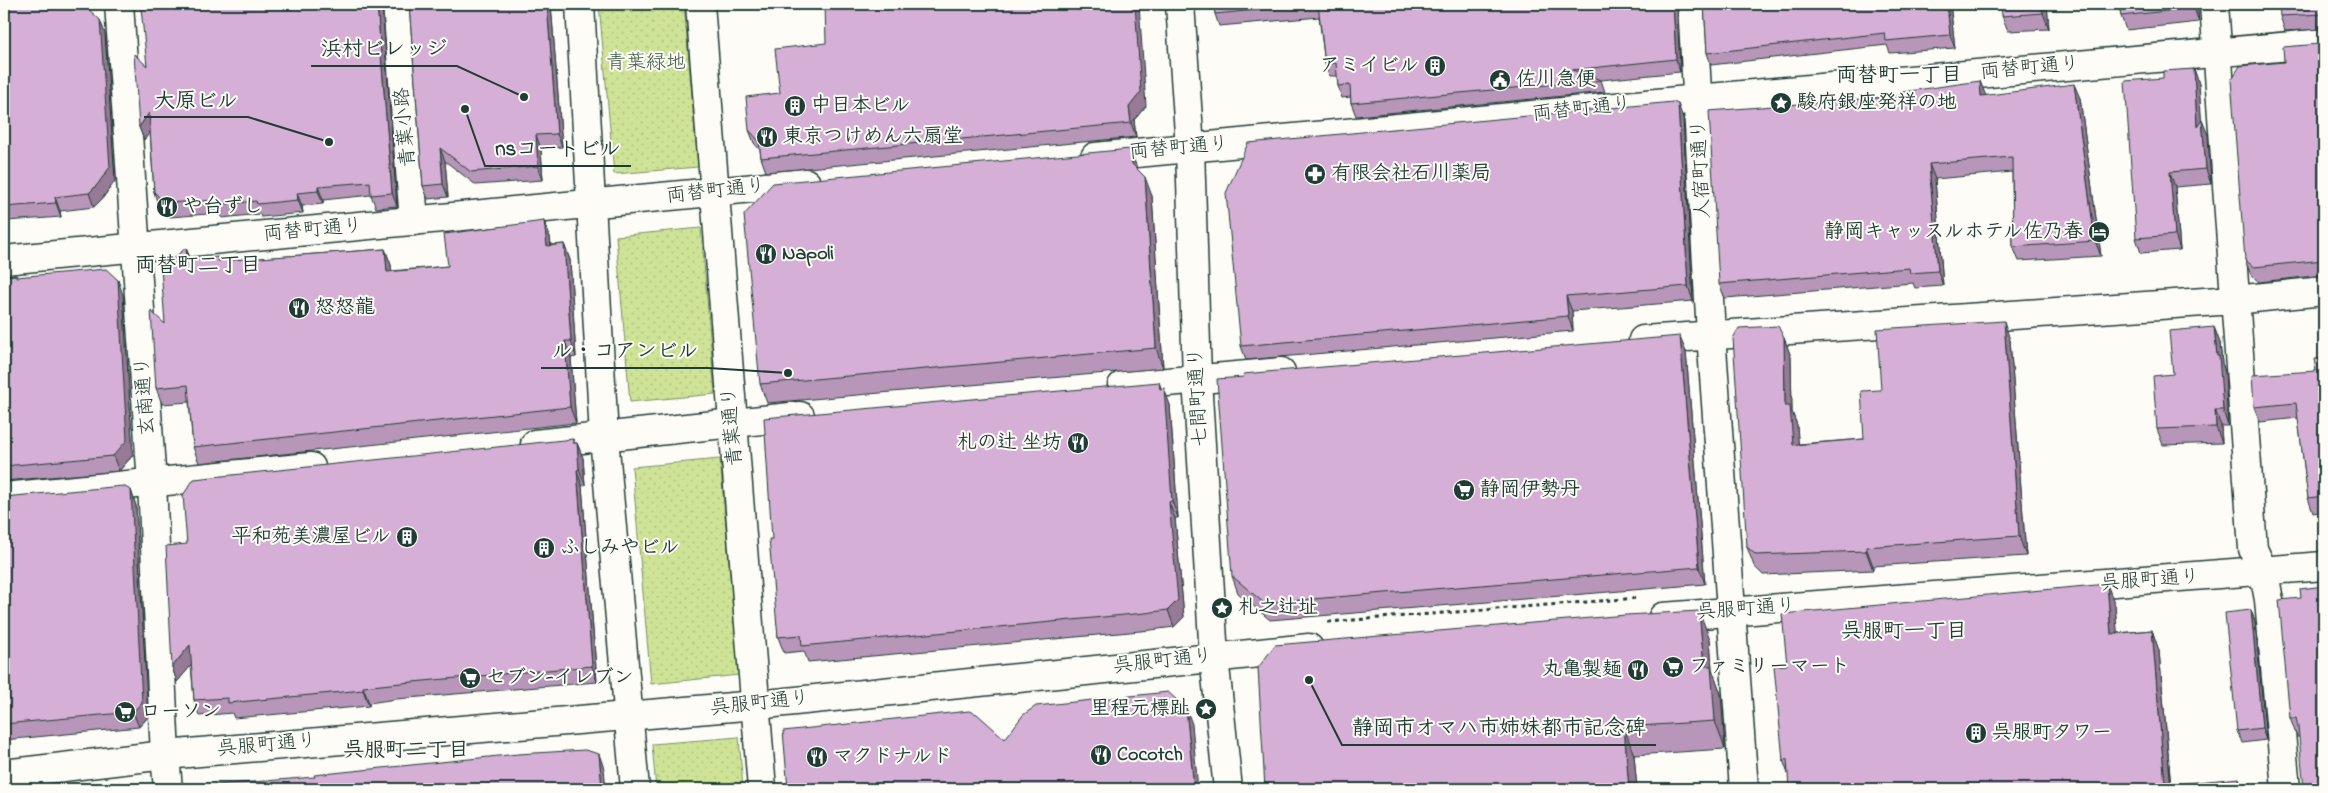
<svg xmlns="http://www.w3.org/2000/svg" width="2328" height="793" font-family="'Indie Flower','Klee One',sans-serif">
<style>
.grass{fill:url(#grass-dots);stroke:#779066}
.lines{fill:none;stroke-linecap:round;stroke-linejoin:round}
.street-casing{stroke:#1f3d34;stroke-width:31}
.secondary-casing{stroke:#1f3d34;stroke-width:31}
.path{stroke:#1f3d34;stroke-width:3;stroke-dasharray:4 4;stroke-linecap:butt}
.street{stroke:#fdfcf7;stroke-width:28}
.secondary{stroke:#fdfcf7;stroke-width:28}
.wall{fill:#b896b9;stroke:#1f3d34}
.shaded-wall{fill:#967a96;stroke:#1f3d34}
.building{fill:#d6afd7;stroke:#1f3d34}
.labels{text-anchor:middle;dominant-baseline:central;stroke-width:4;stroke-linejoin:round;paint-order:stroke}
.park-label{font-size:20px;fill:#425e48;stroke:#fdfcf7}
.poi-label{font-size:20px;font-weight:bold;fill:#1f3d34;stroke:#fdfcf7;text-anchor:start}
.street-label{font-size:20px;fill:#1f3d34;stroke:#fdfcf7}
.neighbourhood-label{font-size:21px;font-weight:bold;fill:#1f3d34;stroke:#fdfcf7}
.leader{fill:none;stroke:#1f3d34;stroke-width:2}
.callout-dot{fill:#1f3d34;stroke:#fdfcf7;stroke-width:2}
.callout-label{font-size:21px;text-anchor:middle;font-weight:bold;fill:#1f3d34;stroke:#fdfcf7;stroke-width:4;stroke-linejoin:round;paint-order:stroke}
</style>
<defs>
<pattern id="grass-dots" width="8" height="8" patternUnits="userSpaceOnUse" patternTransform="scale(1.25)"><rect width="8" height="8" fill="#cfe397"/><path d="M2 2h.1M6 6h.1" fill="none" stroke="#b1c483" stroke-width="1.8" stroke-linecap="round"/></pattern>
</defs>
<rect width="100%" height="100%" fill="#fdfcf7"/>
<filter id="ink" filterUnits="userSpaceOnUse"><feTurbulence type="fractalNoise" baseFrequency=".02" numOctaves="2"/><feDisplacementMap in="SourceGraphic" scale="10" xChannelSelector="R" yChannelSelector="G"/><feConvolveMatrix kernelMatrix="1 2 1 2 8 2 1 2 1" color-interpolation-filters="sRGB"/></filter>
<g filter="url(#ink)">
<g class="grass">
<path d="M599 4H684L698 167 614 174Z"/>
<path d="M701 228 715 394 630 402 616 236Z"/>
<path d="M720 459 739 675 651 684 632 467Z"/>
<path d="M739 737 743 789H656L652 744Z"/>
</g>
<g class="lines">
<g class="street-casing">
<g id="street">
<path d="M119 4 152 484 165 755 168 789"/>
<path d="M397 4 414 221"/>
<path d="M580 4 604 437 635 789"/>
<path d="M700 4 762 789"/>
<path d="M1180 4 1190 148 1197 379 1214 657"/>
<path d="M1692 4 1711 334 1744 789"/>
<path d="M2214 4 2253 549 2264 573 2269 600 2286 789"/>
<path d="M1095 157 1698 99 2324 43"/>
<path d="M4 260 806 183"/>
<path d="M1643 340 2234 300 2324 291"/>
<path d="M1122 386 1281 372"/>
<path d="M535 444 800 416"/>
<path d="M4 497 311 467"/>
<path d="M1663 617 2324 566"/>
<path d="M4 774 165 755 756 705 1309 648"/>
</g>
</g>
<g class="secondary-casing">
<path id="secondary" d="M1214 657 1228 789"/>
</g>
<path class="path" d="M1328 622 1638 598"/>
<use href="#street" class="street"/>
<use href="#secondary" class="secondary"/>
</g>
<g class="wall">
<path d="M4 4 100 20 105 34 115 181 102 199 94 207 60 211 61 217 7 221 8 229H4Z"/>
<path d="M146 4H382L397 206 376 208 371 195 323 200V204L302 206 303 213 261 217 260 214 222 218 220 213 170 217 158 205 154 192 150 132 144 140 139 127 147 66Z"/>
<path d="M409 4H551L562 147 541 149 543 180 476 185 445 161 448 197 428 199 423 186Z"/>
<path d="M1214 4H1677L1680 72 1601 80 1605 92 1356 116 1351 103V97L1342 98 1338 86 1337 76H1329L1325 64 1319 17 1219 26 1215 14Z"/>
<path d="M1704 4H1950L1955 48 1890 53 1887 45 1711 65 1707 53Z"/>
<path d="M2047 4 2049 29 2008 31 2002 16Z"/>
<path d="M2119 4H2197L2199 22 2126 30 2121 16Z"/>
<path d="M2324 4V29L2285 31 2280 16Z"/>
<path d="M2324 42V275L2259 282 2251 275 2245 260 2284 62Z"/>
<path d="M2194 69 2199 84 2201 121 2208 135 2211 184 2175 187 2180 250 2141 253 2136 238 2163 78Z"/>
<path d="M780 93 1146 106 1134 120 1136 137 766 172 761 158 760 150 754 143 749 130Z"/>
<path d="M1902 96H1986L2080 98 2101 256 2019 261 2013 247 2012 172 1935 179 1943 286 1915 288 1913 283 1725 298 1719 284Z"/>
<path d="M1683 118 1693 301 1572 311 1573 331 1246 360 1241 346Z"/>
<path d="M1130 149 1137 169 1152 196 1163 368 767 403 760 384Z"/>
<path d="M544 221 550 237 551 245 564 244 570 260 576 357 571 358 576 423 199 463 193 447 189 402 162 404 156 388 165 324 186 248 191 260 219 261 385 249 391 265V271L448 266Z"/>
<path d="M16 275 17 277 123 295 133 455 119 471 4 481V276Z"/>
<path d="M2324 319V511L2313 513 2308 498 2298 418 2260 422 2254 407 2316 371 2324 358Z"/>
<path d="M2214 327 2220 343 2222 363 2225 372 2228 426H2221L2222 443 2163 445 2157 429 2173 374Z"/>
<path d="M1784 338 1791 357 1792 412 1797 425 1798 444 1864 439 1881 390 2010 340 2026 556 1873 566V570L1763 575 1754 566 1747 547Z"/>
<path d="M1686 352 1705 584 1270 620 1238 593 1232 576Z"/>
<path d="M1162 388 1170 405 1178 518H1175L1184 617 1174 627 1151 630 808 662 804 651 784 653 778 637 772 539Z"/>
<path d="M574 443H577L583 458 585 485H582L597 682 396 699 369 703V706L234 718 232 713 199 716 194 700 191 665 177 682 172 667 187 544Z"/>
<path d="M131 490 136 506 148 717 139 727 4 740V497Z"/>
<path d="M2324 586 2299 737H2297L2290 718 2301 598Z"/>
<path d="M2115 605 2117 633 2152 630 2159 651 2171 785 1788 774 1783 760 1787 665Z"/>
<path d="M2251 610 2255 622 2266 740 2242 743 2237 731Z"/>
<path d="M1710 639 1712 669 1721 694 1725 749 1634 755 1637 789H1265Z"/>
</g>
<g class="shaded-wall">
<path d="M377 4H382L397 206 392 193Z"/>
<path d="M547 4H551L562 147 557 134Z"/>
<path d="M1135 4H1139L1146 106 1134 120 1136 137 1131 123 1129 107Z"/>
<path d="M1673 4H1677L1680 72 1676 59Z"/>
<path d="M1947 4H1950L1955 48 1950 35Z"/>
<path d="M2042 4H2047L2049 29 2043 13Z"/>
<path d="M2194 4H2197L2199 22 2194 8Z"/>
<path d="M100 20 105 34 115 181 102 199 94 207 89 193Z"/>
<path d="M2194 69 2199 84 2203 142 2197 127Z"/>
<path d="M1980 81 1986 96H1981Z"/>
<path d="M2074 84 2080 98 2101 256 2095 241Z"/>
<path d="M1678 104 1683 118 1693 301 1688 286Z"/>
<path d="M149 113 154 127 144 140 139 127Z"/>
<path d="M2202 120 2208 135 2211 184 2206 169Z"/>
<path d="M536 135 541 149 543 180 538 166Z"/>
<path d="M440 148 445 161 448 197 443 184Z"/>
<path d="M1130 149 1137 168 1139 184 1132 164Z"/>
<path d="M1929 164 1935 179 1943 286 1938 271Z"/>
<path d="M2170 172 2175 187 2180 250 2175 235Z"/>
<path d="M1145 177 1152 196 1163 368 1156 348Z"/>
<path d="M318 186 323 200V204L318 191Z"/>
<path d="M297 193 302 206 303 213 298 200Z"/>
<path d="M55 197 60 211 61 217 56 203Z"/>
<path d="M4 211 7 221 8 229 4 217Z"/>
<path d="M544 221 550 237 552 262 547 246Z"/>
<path d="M564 244 570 260 576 357 571 341Z"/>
<path d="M186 248 192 264 187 260Z"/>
<path d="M385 249 391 265 393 288 387 272Z"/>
<path d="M118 280 123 295 133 455 119 471 113 456Z"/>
<path d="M1566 296 1572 311 1573 331 1568 316Z"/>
<path d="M2004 321 2010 340 2026 556 2019 536Z"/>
<path d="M2214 327 2220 343 2222 363 2225 372 2228 426 2223 410Z"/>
<path d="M1680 336 1686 352 1705 584 1699 567Z"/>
<path d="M1784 338 1791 357 1792 412 1797 425 1800 464 1793 445 1785 406Z"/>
<path d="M565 341 571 358 576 423 570 407Z"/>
<path d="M1159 382 1164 396V388L1170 405 1178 518 1172 501Z"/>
<path d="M2215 410 2221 426 2222 443 2216 427Z"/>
<path d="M573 439 578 453 577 443 583 458 585 485 579 469Z"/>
<path d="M577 470 582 485 597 682 592 666Z"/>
<path d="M131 490 136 506 148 717 139 727 133 712Z"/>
<path d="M1169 502 1175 518 1184 617 1174 627 1168 610Z"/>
<path d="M1866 547 1873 566V570L1866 551Z"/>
<path d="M2107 584 2115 605 2119 654 2111 634Z"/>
<path d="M2251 610 2255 622 2266 740 2262 728Z"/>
<path d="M1699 611 1710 639 1712 669 1721 694 1725 749 1715 721 1704 666Z"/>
<path d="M2152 630 2159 651 2171 789 2165 785Z"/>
<path d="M190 645 196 660 177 682 172 667Z"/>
<path d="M363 687 369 703V706L363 690Z"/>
<path d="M1186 708 1192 724 1198 789H1194Z"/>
<path d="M1624 727 1634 755 1637 789H1629Z"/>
<path d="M599 754 604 768 606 789H602Z"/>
<path d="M2239 778 2243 789H2240Z"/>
</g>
<g class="building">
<path d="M4 4H83L100 20 110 167 97 185 89 193 55 197 56 203 4 207Z"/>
<path d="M146 4H377L392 193 371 195 370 182 318 186V191L297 193 298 200 257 204 256 201 217 205V200L165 203 154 192 149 113 139 127 134 54 147 66 141 8Z"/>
<path d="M409 4H547L557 134 536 135 538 166 471 172 440 148 443 184 423 186Z"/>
<path d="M825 4H1135L1141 92 1129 107 1131 123 761 158 759 141 749 130 746 97 780 93 775 49 826 43Z"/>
<path d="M1214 4H1673L1676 59 1572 70 1601 80 1351 103 1350 85 1338 86 1336 63 1325 64 1318 4 1215 14Z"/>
<path d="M1704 4H1947L1950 35 1886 41 1885 33 1707 53Z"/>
<path d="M2001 4H2042L2043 13 2002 16Z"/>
<path d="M2119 4H2194V8L2121 16Z"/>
<path d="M2279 4H2324V14L2280 16Z"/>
<path d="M2324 42V260L2254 267 2245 260 2231 80 2240 66 2284 62 2283 47 2320 44Z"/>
<path d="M2194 69 2197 127 2202 120 2206 169 2170 172 2175 235 2136 238 2125 81 2163 78V71Z"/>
<path d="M1980 81 1981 96 2074 84 2095 241 2013 247 2012 157 1929 164 1938 271 1910 273 1909 268 1719 284 1709 111 1902 96V92Z"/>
<path d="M1673 102 1678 104 1688 286 1566 296 1568 316 1241 346 1226 193 1248 143Z"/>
<path d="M1130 149 1132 164 1145 177 1156 348 760 384 744 215 773 183Z"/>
<path d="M544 221 547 246 564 244 571 341H565L570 407 193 447 188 385 156 388 151 311 165 324 161 268 186 248 187 260 218 257V261L385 249 387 272 448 266 444 234Z"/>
<path d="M106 269 118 280 127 440 113 456 4 466V276L16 275V277Z"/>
<path d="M2319 319H2324V496L2308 498 2296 403 2254 407 2252 375 2316 371 2314 359 2324 358Z"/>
<path d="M2004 321 2019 536 1866 547V551L1756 555 1747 547 1733 338 1739 328 1778 326 1784 338 1785 406H1790L1793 445 1864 439 1861 391 1881 390 1877 329Z"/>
<path d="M2214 327 2217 356H2219L2223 410H2215L2216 427 2157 429 2153 376 2173 374 2169 331Z"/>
<path d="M1680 336 1699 567 1264 603 1232 576 1217 379 1244 377 1243 374Z"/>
<path d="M1159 382 1160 389 1164 388 1172 501 1169 502 1178 600 1168 610 1145 613 802 646 801 635 778 637 769 539H772L764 418Z"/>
<path d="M573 439V443H577L579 469 577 470 592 666 390 684 363 687V690L228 703V698L194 700 190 645 172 667 166 546 187 544 183 495 194 479Z"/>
<path d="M123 486 131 490 142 702 133 712 4 724V497Z"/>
<path d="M2107 584 2111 634 2152 630 2165 785 2239 778 2240 789H1789L1787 759 1783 760 1774 666 1787 665 1782 614Z"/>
<path d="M2324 586V789H2304L2298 727 2296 718H2290L2279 600 2301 598 2300 589Z"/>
<path d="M2251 610 2262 728 2237 731 2225 613Z"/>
<path d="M1699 611 1704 666H1711L1715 721 1624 727 1629 789H1265L1258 668 1275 645 1626 615Z"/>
<path d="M1168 692 1186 708 1194 789H788L783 731 969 711 977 714 1005 739 1023 715 1036 706Z"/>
<path d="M585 750 599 754 602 789H209L215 785 315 777 314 775 518 754Z"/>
</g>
</g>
<defs>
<g id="building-disc" transform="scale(1.125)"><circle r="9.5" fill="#1f3d34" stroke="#fdfcf7"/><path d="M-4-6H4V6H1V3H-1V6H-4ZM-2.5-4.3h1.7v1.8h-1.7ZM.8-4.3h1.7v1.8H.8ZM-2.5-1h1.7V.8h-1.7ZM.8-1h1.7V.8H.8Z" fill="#fff"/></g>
<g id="civic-disc" transform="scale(1.125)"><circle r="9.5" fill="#1f3d34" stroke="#fdfcf7"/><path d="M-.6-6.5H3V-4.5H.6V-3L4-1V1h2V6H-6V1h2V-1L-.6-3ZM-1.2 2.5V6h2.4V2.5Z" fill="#fff"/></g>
<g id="sight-disc" transform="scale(1.125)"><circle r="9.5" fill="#1f3d34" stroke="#fdfcf7"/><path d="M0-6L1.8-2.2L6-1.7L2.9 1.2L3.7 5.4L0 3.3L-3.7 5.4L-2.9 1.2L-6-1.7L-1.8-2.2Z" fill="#fff"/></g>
<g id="restaurant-disc" transform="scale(1.125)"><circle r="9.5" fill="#1f3d34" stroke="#fdfcf7"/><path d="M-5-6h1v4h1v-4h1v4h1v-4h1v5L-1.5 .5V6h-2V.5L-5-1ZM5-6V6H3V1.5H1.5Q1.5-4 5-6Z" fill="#fff"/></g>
<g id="pharmacy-disc" transform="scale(1.125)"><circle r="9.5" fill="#1f3d34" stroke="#fdfcf7"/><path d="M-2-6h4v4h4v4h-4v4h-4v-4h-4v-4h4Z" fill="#fff"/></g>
<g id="hotel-disc" transform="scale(1.125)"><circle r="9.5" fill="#1f3d34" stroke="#fdfcf7"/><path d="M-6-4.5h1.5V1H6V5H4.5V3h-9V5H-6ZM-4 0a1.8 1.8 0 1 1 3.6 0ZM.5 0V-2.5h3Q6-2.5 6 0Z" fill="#fff"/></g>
<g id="supermarket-disc" transform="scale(1.125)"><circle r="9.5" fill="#1f3d34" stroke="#fdfcf7"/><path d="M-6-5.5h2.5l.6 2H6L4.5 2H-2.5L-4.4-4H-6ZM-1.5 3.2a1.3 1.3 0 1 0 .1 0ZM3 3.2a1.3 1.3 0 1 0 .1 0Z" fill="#fff"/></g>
</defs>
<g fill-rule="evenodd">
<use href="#building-disc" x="1435" y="66"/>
<use href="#civic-disc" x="1500" y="80"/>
<use href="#sight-disc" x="1781" y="103"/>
<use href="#building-disc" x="795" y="106"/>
<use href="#restaurant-disc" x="767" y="137"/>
<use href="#pharmacy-disc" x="1315" y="174"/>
<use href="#restaurant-disc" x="167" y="207"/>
<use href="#hotel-disc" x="2099" y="232"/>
<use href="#restaurant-disc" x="766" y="254"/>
<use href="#restaurant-disc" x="299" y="308"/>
<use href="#restaurant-disc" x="1078" y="443"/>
<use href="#supermarket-disc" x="1464" y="490"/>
<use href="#building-disc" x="407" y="537"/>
<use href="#building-disc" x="544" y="548"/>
<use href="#sight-disc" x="1222" y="608"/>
<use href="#supermarket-disc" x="1673" y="667"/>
<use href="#restaurant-disc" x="1638" y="670"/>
<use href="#supermarket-disc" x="470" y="678"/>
<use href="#sight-disc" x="1206" y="709"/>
<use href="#supermarket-disc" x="125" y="712"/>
<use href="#building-disc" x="1976" y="733"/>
<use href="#restaurant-disc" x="1101" y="755"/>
<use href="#restaurant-disc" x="817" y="757"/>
</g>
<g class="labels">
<g class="park-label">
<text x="646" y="63">青葉緑地</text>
</g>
<g class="poi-label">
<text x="1419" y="66" text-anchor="end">アミイビル</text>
<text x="1516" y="80">佐川急便</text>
<text x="1797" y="103">駿府銀座発祥の地</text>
<text x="811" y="106">中日本ビル</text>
<text x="783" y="137">東京つけめん六扇堂</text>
<text x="1331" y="174">有限会社石川薬局</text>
<text x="183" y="207">や台ずし</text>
<text x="2083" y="232" text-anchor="end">静岡キャッスルホテル佐乃春</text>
<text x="782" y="254">Napoli</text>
<text x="315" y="308">怒怒龍</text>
<text x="1062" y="443" text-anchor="end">札の辻 坐坊</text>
<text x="1480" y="490">静岡伊勢丹</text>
<text x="391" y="537" text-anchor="end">平和苑美濃屋ビル</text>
<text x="560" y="548">ふしみやビル</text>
<text x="1238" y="608">札之辻址</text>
<text x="1689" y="667">ファミリーマート</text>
<text x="1622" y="670" text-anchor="end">丸亀製麺</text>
<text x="486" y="678">セブン-イレブン</text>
<text x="1190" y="709" text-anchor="end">里程元標趾</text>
<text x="141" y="712">ローソン</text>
<text x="1992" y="733">呉服町タワー</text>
<text x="1117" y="755">Cocotch</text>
<text x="833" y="757">マクドナルド</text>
</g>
<g class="street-label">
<text transform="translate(2030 69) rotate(-5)">両替町通り</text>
<text transform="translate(1582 110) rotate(-6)">両替町通り</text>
<text transform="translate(406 127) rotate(-95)">青葉小路</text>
<text transform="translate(1179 149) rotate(-5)">両替町通り</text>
<text transform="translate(1702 169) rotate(-93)">人宿町通り</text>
<text transform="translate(716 192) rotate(-6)">両替町通り</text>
<text transform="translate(313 231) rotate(-5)">両替町通り</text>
<text transform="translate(146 396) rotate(-94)">玄南通り</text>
<text transform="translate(1199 397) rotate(-93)">七間町通り</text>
<text transform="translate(733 426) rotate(-95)">青葉通り</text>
<text transform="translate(2150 581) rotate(-4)">呉服町通り</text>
<text transform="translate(1746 610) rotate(-4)">呉服町通り</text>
<text transform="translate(1163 662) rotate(-6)">呉服町通り</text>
<text transform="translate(760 704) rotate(-6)">呉服町通り</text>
<text transform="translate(267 746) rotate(-5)">呉服町通り</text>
</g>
<g class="neighbourhood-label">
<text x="1899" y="76">両替町一丁目</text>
<text x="198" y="266">両替町二丁目</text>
<text x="1904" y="632">呉服町一丁目</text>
<text x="406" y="751">呉服町二丁目</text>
</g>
</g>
<path class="leader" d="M524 97L457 66H311M329 142L248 117H144M465 109L485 166H631M788 373L708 368H541M1309 680L1342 745H1656"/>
<g class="callout-dot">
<circle cx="524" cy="97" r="5"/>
<circle cx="329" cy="142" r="5"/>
<circle cx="465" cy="109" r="5"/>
<circle cx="788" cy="373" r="5"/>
<circle cx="1309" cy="680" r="5"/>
</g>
<g class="callout-label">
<text x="384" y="55">浜村ビレッジ</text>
<text x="196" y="107">大原ビル</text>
<text x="558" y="155">nsコートビル</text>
<text x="625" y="357">ル・コアンビル</text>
<text x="1499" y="734">静岡市オマハ市姉妹都市記念碑</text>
</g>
<rect width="2328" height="793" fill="none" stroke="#fdfcf7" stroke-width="20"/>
<rect x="10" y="10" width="2308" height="773" fill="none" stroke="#1f3d34" stroke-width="2" filter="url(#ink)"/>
</svg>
